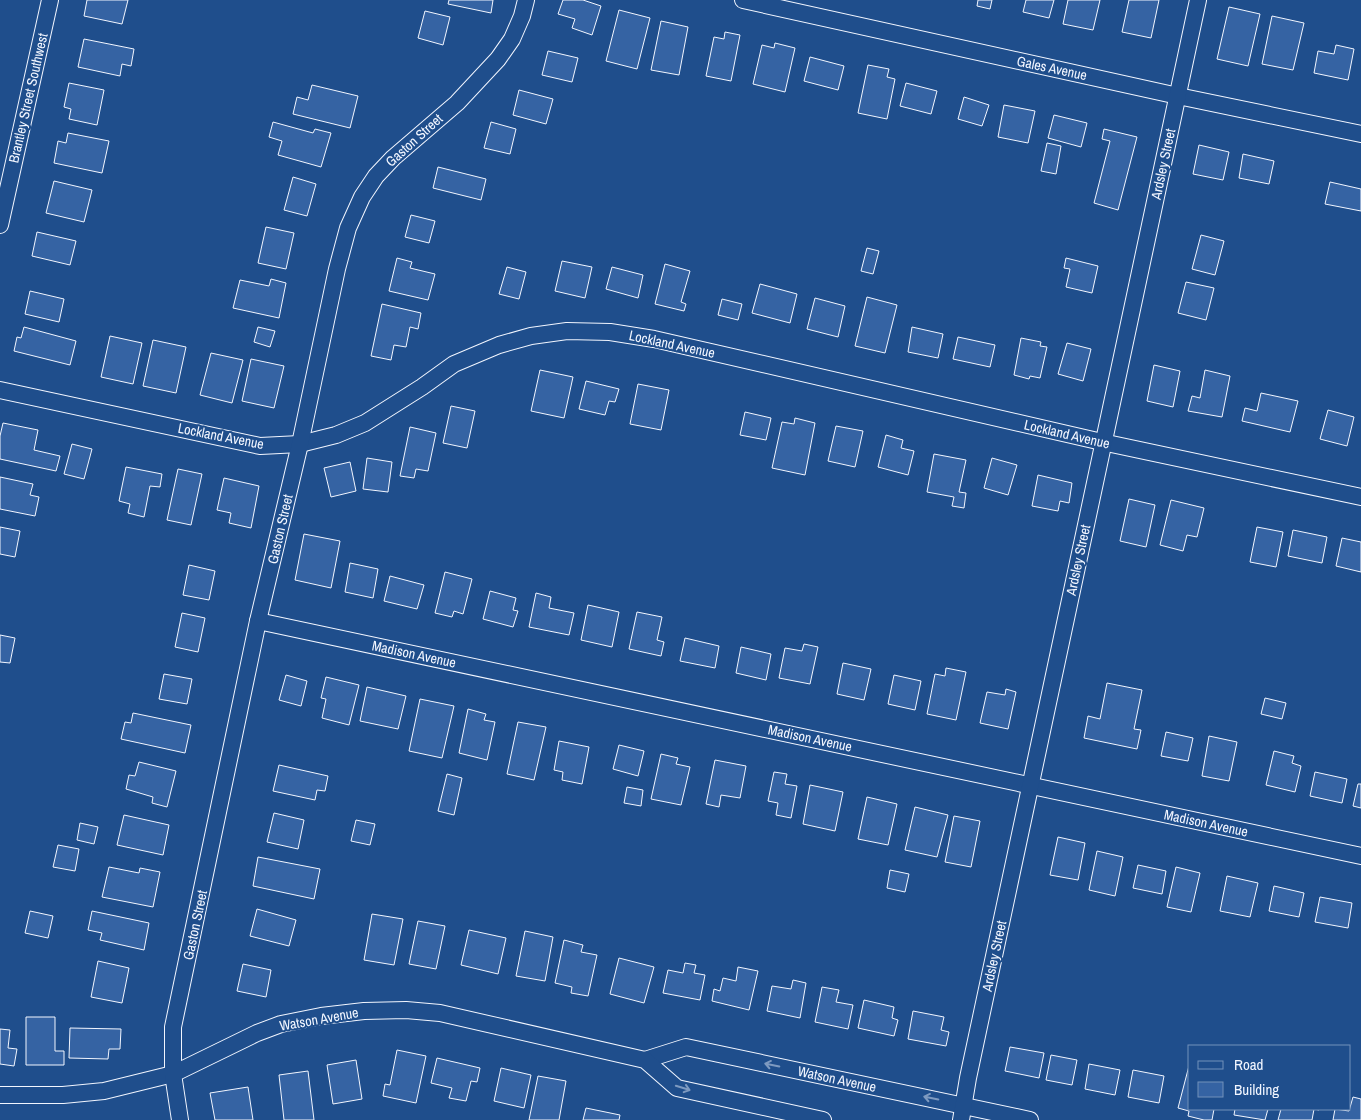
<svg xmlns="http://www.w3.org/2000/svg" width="1361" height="1120" font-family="'Archivo Narrow',sans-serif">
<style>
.building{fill:#3563a3;stroke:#f2f6ff}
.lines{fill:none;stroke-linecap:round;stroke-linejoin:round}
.minor-casing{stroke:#f2f6ff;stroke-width:18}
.minor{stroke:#1f4e8c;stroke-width:16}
.oneway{stroke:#7e9ac0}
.labels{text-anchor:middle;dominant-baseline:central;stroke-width:4;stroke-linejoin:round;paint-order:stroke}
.street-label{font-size:14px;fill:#f2f6ff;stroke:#1f4e8c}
</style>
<rect width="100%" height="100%" fill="#1f4e8c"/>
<g class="building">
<path d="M87 0H128L122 24 84 16Z"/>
<path d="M449 0H493L491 13 448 4Z"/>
<path d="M563 0H583L601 6 592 35 572 28 575 19 558 14Z"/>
<path d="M978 0H992L990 9 977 6Z"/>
<path d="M1026 0H1054L1049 18 1023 12Z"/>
<path d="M1068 0H1100L1093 30 1063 24Z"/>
<path d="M1129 0H1159L1151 38 1122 32Z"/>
<path d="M1229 7 1260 14 1248 66 1217 59Z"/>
<path d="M619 10 650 18 637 69 606 61Z"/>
<path d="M425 11 450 17 443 45 418 38Z"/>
<path d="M1272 16 1304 23 1293 70 1262 64Z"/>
<path d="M661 21 688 27 679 75 651 70Z"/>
<path d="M725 32 740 35 731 81 706 76 714 37 724 39Z"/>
<path d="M84 39 134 49 131 66 122 64 120 76 78 67Z"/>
<path d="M775 43 795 48 785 92 753 84 762 45 774 48Z"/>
<path d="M1336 45 1354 49 1348 80 1314 73 1318 51 1334 54Z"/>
<path d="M548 51 578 58 572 82 542 75Z"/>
<path d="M810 57 844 66 838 90 804 81Z"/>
<path d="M868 65 889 69 887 77 895 79 887 119 858 113Z"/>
<path d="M69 83 104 90 97 125 69 119 71 109 64 107Z"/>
<path d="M906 83 937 91 931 114 900 106Z"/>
<path d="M312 85 358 96 350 128 293 114 297 97 308 100Z"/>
<path d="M519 90 553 99 546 124 513 115Z"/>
<path d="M964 97 989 105 982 126 958 119Z"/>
<path d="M1004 105 1035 111 1028 143 998 137Z"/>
<path d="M1054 115 1087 123 1081 147 1048 138Z"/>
<path d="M273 122 313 133 315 129 331 133 321 167 278 155 282 141 269 137Z"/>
<path d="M491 122 516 129 510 154 484 148Z"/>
<path d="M1104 129 1137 137 1118 210 1094 203 1110 141 1102 139Z"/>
<path d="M68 133 109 141 102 173 54 163 58 141 66 143Z"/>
<path d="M1047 143 1061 146 1056 174 1041 171Z"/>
<path d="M1199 145 1229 152 1223 180 1193 174Z"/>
<path d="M1243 154 1274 161 1269 184 1239 178Z"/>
<path d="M438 167 486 179 481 200 433 188Z"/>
<path d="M293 177 316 184 307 216 284 210Z"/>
<path d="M54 181 92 190 84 222 46 213Z"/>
<path d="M1330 182 1361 189V211L1325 204Z"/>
<path d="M411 215 435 221 429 243 405 237Z"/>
<path d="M266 227 294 233 286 269 258 263Z"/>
<path d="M37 232 76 241 70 265 32 256Z"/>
<path d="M1201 235 1224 241 1215 275 1192 269Z"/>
<path d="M867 248 879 251 873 274 861 271Z"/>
<path d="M397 258 412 262 410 268 435 274 428 300 389 291Z"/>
<path d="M1066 258 1098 266 1092 293 1066 287 1070 269 1064 268Z"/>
<path d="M562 261 592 267 585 298 555 291Z"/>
<path d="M665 264 690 271 681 302 686 304 684 311 655 304Z"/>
<path d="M507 267 526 272 519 299 499 294Z"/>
<path d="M612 267 643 275 638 298 606 289Z"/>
<path d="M271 279 286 283 279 318 233 308 240 280 269 286Z"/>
<path d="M1186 282 1214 288 1206 320 1178 313Z"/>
<path d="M760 284 797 294 790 323 752 313Z"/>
<path d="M30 291 64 299 59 322 25 314Z"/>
<path d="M867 297 897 305 885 353 855 346Z"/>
<path d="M815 298 845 306 838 337 807 329Z"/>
<path d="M722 299 742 304 738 320 718 315Z"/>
<path d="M382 304 421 313 418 329 410 327 406 347 394 345 391 360 371 356Z"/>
<path d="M24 327 76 341 70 365 14 351 17 337 21 338Z"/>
<path d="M258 327 275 331 270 347 254 342Z"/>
<path d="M912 327 943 334 938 358 908 352Z"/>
<path d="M110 336 142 343 133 384 101 377Z"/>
<path d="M958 337 995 345 990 367 953 359Z"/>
<path d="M1021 338 1041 342 1040 346 1047 347 1040 378 1030 376 1029 379 1014 375Z"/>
<path d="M153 340 186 347 176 393 143 386Z"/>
<path d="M1067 343 1091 349 1083 381 1058 374Z"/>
<path d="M211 353 243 360 232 403 200 395Z"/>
<path d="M251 359 284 366 274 408 242 401Z"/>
<path d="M1154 365 1180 371 1173 407 1147 401Z"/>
<path d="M540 370 573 377 564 418 531 411Z"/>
<path d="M1205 370 1230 376 1222 417 1188 411 1192 396 1200 398Z"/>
<path d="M586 381 619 389 615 402 609 401 605 415 579 409Z"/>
<path d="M638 384 669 390 661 430 630 424Z"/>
<path d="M1261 393 1298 401 1290 432 1242 421 1245 408 1257 411Z"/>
<path d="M451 406 475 411 467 448 443 443Z"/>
<path d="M1328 410 1354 417 1347 446 1320 439Z"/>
<path d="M745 412 771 418 766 440 740 435Z"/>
<path d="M795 418 815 423 805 475 772 468 782 422 794 424Z"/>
<path d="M3 423 38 430 34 450 60 456 56 471 0 459V436Z"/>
<path d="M836 426 863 431 855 467 828 461Z"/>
<path d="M410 427 436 433 428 471 416 469 414 478 400 476Z"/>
<path d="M886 435 903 440 901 448 914 451 908 475 878 467Z"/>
<path d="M72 444 92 449 84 479 64 474Z"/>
<path d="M934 454 966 460 959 492 966 493 964 508 952 506 954 497 927 492Z"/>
<path d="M367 458 392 462 388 492 363 489Z"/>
<path d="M992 458 1017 465 1008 495 984 488Z"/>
<path d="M350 462 356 491 331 497 324 468Z"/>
<path d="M126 467 162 474 160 487 150 486 144 517 128 513 130 504 119 501Z"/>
<path d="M178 469 202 474 191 525 167 520Z"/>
<path d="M1038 475 1072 483 1069 503 1060 501 1058 511 1032 506Z"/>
<path d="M0 477 33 484 30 495 39 497 35 516 0 509Z"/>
<path d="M224 478 259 486 251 528 229 523 231 513 217 510Z"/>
<path d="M1129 499 1155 505 1146 547 1120 541Z"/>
<path d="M1171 500 1204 508 1197 537 1187 535 1183 551 1160 545Z"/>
<path d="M0 527 20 531 15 557 0 554Z"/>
<path d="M1257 527 1283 532 1276 567 1250 562Z"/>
<path d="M1293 530 1327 537 1322 563 1288 556Z"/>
<path d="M304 534 340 541 331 588 295 580Z"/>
<path d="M1342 538 1361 542V572L1336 566Z"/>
<path d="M350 563 378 569 373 598 345 592Z"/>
<path d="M189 565 215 571 209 600 183 595Z"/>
<path d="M445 572 472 579 463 614 454 611 452 617 435 613Z"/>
<path d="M390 576 424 585 417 609 384 601Z"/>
<path d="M490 591 516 598 513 610 518 611 513 627 483 619Z"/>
<path d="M536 593 551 597 549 608 574 613 569 635 529 627Z"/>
<path d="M588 605 619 612 612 647 581 640Z"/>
<path d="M637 612 662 617 657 640 664 642 661 656 629 649Z"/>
<path d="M182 613 205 618 198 652 175 647Z"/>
<path d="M0 635 15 638 10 663 0 662Z"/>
<path d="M685 638 719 646 715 668 680 661Z"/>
<path d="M804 644 818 647 810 684 779 678 785 648 802 651Z"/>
<path d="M741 647 771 654 766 680 736 673Z"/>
<path d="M843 663 871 669 864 700 837 694Z"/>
<path d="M946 668 966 672 956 720 927 714 935 674 945 676Z"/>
<path d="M164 674 192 679 187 704 159 699Z"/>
<path d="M286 675 307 681 301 706 279 700Z"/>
<path d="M894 675 921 681 915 710 888 704Z"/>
<path d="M326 677 359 685 349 725 322 718 326 699 321 698Z"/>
<path d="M1107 683 1142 690 1134 729 1141 730 1137 749 1084 738 1088 716 1100 719Z"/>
<path d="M367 687 406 696 398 729 360 721Z"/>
<path d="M1006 689 1016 692 1008 729 980 723 987 692 1005 695Z"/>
<path d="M1265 698 1286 703 1282 719 1261 714Z"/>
<path d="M420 699 454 706 442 758 409 751Z"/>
<path d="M468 709 486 714 484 720 495 722 487 760 459 753Z"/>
<path d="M133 713 191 725 185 753 121 739 125 722 131 723Z"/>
<path d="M518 722 546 727 534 780 507 774Z"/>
<path d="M1166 732 1193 738 1188 761 1161 756Z"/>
<path d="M1209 736 1237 742 1229 781 1202 776Z"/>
<path d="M559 741 589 747 582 784 562 780 563 772 554 770Z"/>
<path d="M619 745 644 751 638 776 613 769Z"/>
<path d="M1274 751 1294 756 1292 763 1301 766 1295 792 1266 785Z"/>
<path d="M661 754 678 758 676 764 690 767 681 805 651 799Z"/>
<path d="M715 760 746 766 740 798 721 795 719 807 706 804Z"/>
<path d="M139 762 176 771 167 807 152 803 153 797 126 789 129 775 135 776Z"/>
<path d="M279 765 328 776 325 791 317 790 315 800 273 791Z"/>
<path d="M774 772 787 774 785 784 797 786 791 818 776 815 778 803 768 801Z"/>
<path d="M1315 772 1347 779 1342 803 1310 796Z"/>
<path d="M447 774 462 778 454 815 438 811Z"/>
<path d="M1358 784H1361V808L1353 806Z"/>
<path d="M810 785 843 792 835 831 803 824Z"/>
<path d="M627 787 643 790 641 806 624 803Z"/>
<path d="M867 797 897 804 888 845 858 839Z"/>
<path d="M915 807 948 815 937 857 905 850Z"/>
<path d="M274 813 304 820 298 849 267 842Z"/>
<path d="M124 815 169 825 163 855 117 845Z"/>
<path d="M954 816 980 821 971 867 945 862Z"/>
<path d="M356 820 375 824 370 845 351 841Z"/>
<path d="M80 823 98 827 94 844 77 840Z"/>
<path d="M1058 837 1085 843 1078 880 1050 875Z"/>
<path d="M58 845 79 849 75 871 53 867Z"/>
<path d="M1097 851 1123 857 1115 896 1089 890Z"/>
<path d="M258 857 320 869 314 899 253 886Z"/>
<path d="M1138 865 1166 871 1162 894 1133 888Z"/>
<path d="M109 867 139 873 140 868 160 872 153 907 102 897Z"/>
<path d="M1176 867 1200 873 1191 912 1167 907Z"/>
<path d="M890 870 909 874 905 892 887 888Z"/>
<path d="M1227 876 1258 883 1250 917 1220 911Z"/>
<path d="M1274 886 1304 893 1299 917 1269 911Z"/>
<path d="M1320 897 1352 903 1348 928 1315 922Z"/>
<path d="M257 909 296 920 289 946 250 936Z"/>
<path d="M30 911 53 916 48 938 25 933Z"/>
<path d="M92 911 149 923 144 950 100 940 102 933 88 930Z"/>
<path d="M372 914 403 919 394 965 364 960Z"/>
<path d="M418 921 445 926 436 969 409 964Z"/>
<path d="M469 930 506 938 498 974 461 965Z"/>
<path d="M525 931 553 937 545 981 516 976Z"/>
<path d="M564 940 583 945 581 952 597 955 588 996 571 993 572 987 555 983Z"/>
<path d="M619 958 654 967 644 1003 610 994Z"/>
<path d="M98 961 129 968 122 1003 91 997Z"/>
<path d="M685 963 696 965 694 973 705 975 700 1000 663 993 668 970 683 973Z"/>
<path d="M243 964 271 970 266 997 237 991Z"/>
<path d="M738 967 758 971 749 1010 712 1001 714 989 720 991 723 978 736 981Z"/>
<path d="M793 980 806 983 800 1018 767 1011 772 986 791 989Z"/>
<path d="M822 987 839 990 836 1002 853 1005 848 1029 815 1022Z"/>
<path d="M864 1000 894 1007 892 1018 898 1020 894 1036 858 1028Z"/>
<path d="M913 1011 944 1017 941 1030 949 1032 946 1046 908 1039Z"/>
<path d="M26 1017H55V1051H64V1065H26Z"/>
<path d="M70 1028 121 1029 120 1049H109L108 1059 69 1058Z"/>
<path d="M0 1029 10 1030 8 1048 17 1049 14 1066 0 1064Z"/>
<path d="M1010 1047 1044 1053 1039 1078 1005 1071Z"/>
<path d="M397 1050 426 1056 416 1103 383 1096 385 1084 390 1085Z"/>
<path d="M1051 1055 1077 1060 1072 1085 1046 1080Z"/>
<path d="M437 1058 480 1068 477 1082 471 1081 466 1101 449 1098 452 1088 431 1083Z"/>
<path d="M356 1060 362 1099 333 1104 327 1065Z"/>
<path d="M1190 1062V1109H1214L1212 1120H1204L1188 1116 1189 1111 1178 1108Z"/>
<path d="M1089 1064 1120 1070 1115 1095 1085 1089Z"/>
<path d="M501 1068 531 1075 524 1108 494 1101Z"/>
<path d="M1133 1070 1164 1076 1159 1103 1128 1097Z"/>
<path d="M308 1071 314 1120H284L279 1075Z"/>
<path d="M538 1076 566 1081 559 1120H529Z"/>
<path d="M248 1087 253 1120H215L210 1093Z"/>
<path d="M1353 1097 1361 1099V1120H1333L1335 1109 1349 1111Z"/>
<path d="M586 1108 620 1115 619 1120H583Z"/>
<path d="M1235 1109H1268L1265 1120 1234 1115Z"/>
<path d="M1281 1109H1320L1319 1110 1314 1109 1312 1120H1278Z"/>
</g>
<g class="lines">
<g class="minor-casing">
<g id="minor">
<path d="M743 0 1178 96 1361 134"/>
<path d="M0 225 50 0"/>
<path d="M0 390 260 446 300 444 336 435 365 423 422 387 454 364 499 345 531 336 567 331 610 332 654 339 1102 442 1361 497"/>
<path d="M258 621 1361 856"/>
<path d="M645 1060 686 1047 1030 1120"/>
<path d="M0 1095H63L104 1091 173 1074 257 1033 281 1024 321 1016 364 1011 406 1010 440 1013 645 1060 677 1088 823 1120"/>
<path d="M180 1120 173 1074V1027L258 621 300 444 337 269 348 228 362 197 376 176 393 158 457 103 498 59 512 39 522 16 526 0"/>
<path d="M961 1120 968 1078 1198 0"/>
</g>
</g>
<use href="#minor" class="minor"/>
</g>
<defs><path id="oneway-shaft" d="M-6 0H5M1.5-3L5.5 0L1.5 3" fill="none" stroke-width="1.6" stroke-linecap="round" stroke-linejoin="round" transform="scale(1.25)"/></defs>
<g class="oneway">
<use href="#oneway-shaft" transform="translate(772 1065) rotate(-168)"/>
<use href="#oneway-shaft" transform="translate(683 1088) rotate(17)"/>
<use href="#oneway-shaft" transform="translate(931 1098) rotate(-168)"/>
</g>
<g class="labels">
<g class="street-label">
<text transform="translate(1052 68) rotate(12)">Gales Avenue</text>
<text transform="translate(28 98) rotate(-77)">Brantley Street Southwest</text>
<text transform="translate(414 140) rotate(-42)">Gaston Street</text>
<text transform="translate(1163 164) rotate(-78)">Ardsley Street</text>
<text transform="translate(672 344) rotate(12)">Lockland Avenue</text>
<text transform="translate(1067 434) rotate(13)">Lockland Avenue</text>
<text transform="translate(221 436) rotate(11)">Lockland Avenue</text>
<text transform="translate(280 529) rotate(-77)">Gaston Street</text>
<text transform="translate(1078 560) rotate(-78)">Ardsley Street</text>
<text transform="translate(414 654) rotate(12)">Madison Avenue</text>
<text transform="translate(810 738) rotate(12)">Madison Avenue</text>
<text transform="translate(1206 823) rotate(12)">Madison Avenue</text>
<text transform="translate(195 925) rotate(-78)">Gaston Street</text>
<text transform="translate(994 956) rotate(-78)">Ardsley Street</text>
<text transform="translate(319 1019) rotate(-10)">Watson Avenue</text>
<text transform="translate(837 1079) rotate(12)">Watson Avenue</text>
</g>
</g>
<rect x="1188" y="1045" width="162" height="65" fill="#1f4e8c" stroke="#7391ba"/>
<rect x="1198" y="1061" width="25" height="8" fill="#1f4e8c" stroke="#7391ba"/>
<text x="1234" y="1070" font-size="15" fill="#f2f6ff">Road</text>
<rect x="1198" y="1082" width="25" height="15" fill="#3563a3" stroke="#7391ba"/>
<text x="1234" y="1095" font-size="15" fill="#f2f6ff">Building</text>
</svg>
